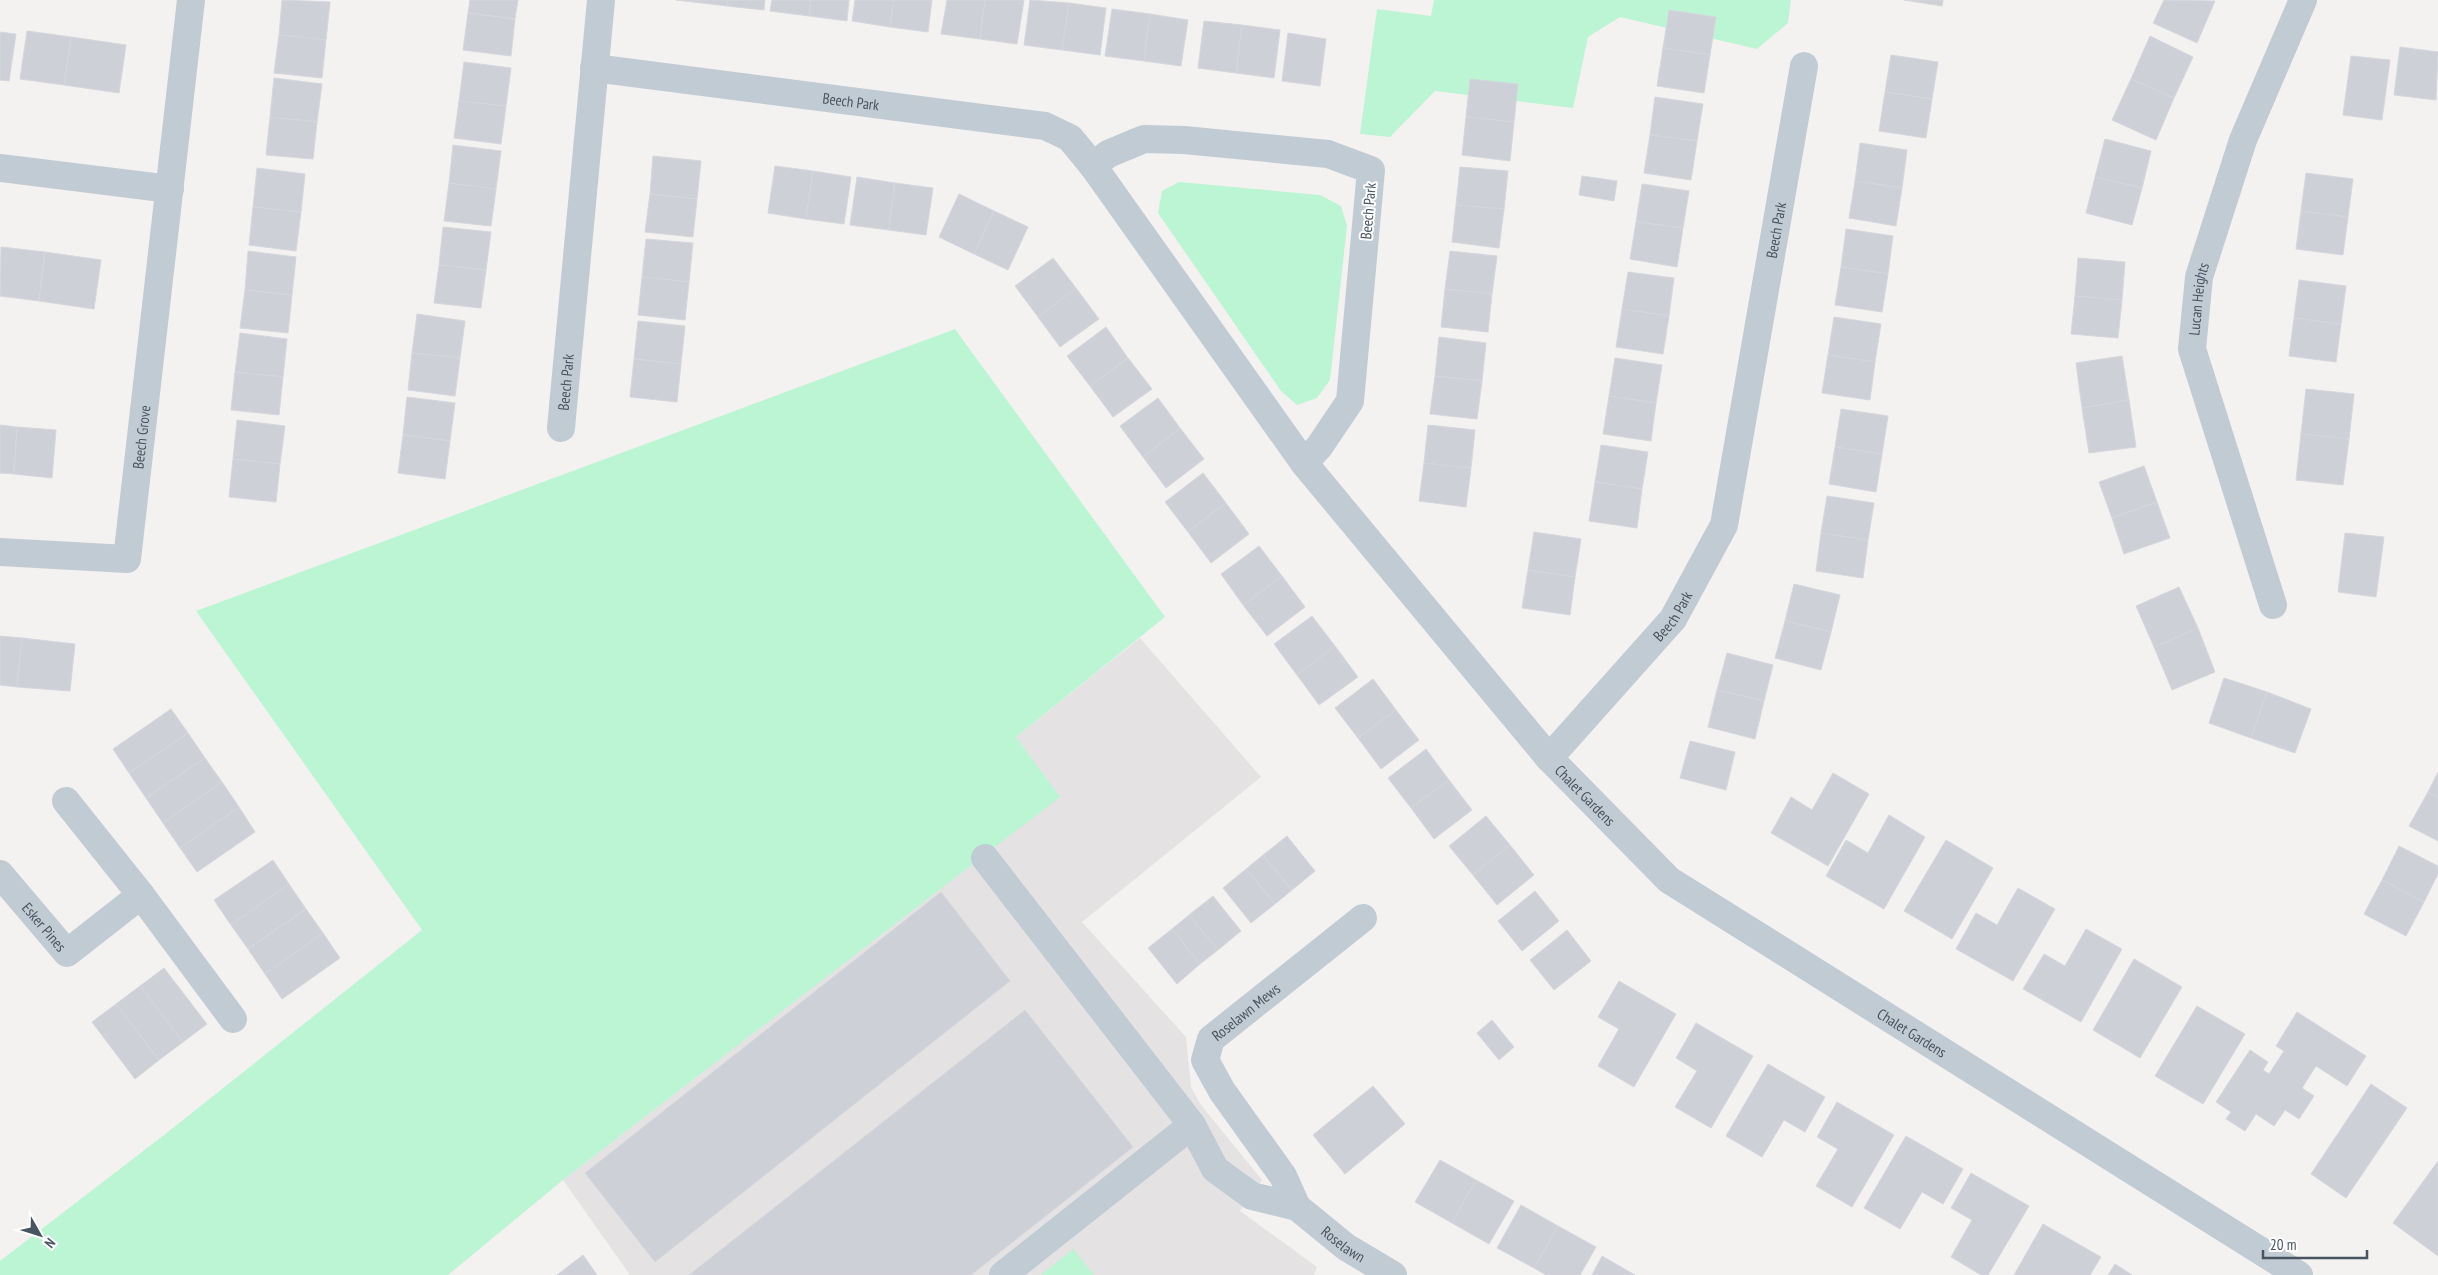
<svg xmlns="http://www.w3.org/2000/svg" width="2438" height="1275" font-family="'PT Sans Narrow',sans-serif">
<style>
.education{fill:#e5e2e3}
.green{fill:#bcf5d3}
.building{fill:#cdd0d6;stroke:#d5d7dd}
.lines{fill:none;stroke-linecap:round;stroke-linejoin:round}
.minor{stroke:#c1cbd4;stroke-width:28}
.labels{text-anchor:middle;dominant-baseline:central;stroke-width:4;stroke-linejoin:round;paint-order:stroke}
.street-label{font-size:15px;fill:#475461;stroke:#fff}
</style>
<rect width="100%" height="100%" fill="#f4f1f1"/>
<path class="education" d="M1140 638 1261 777 1082 922 1186 1037 1191 1087 1201 1105 1262 1180 1240 1211 1317 1267 1314 1275H630L563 1180 1059 797 1016 737Z"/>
<g class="green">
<path d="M1434 0H1791L1788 23 1757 49 1620 17 1588 37 1573 108 1435 91 1390 137 1360 134 1377 9 1431 16Z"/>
<path d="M1179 182 1320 195 1341 206 1347 226 1330 380 1317 398 1297 405 1281 391 1158 213 1162 191Z"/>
<path d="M955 329 1165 617 1016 737 1060 797 563 1180 448 1275H0V1261L164 1135 422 930 196 611Z"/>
<path d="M1073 1249 1094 1275H1041Z"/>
</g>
<g class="building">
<path d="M282 0 330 2 326 40 279 35Z"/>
<path d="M470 0H518L515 19 468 13Z"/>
<path d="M676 0H728L727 6Z"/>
<path d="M728 0H765L764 10 727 6Z"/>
<path d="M772 0H811L809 16 770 11Z"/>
<path d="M811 0H849L847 21 809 16Z"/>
<path d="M855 0H894L890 27 852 21Z"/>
<path d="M894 0H932L928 32 890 27Z"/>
<path d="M947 0H985L980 39 941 34Z"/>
<path d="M985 0H1024L1017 44 980 39Z"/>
<path d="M1030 0 1069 3 1062 50 1024 45Z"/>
<path d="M1904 0H1943L1942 6Z"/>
<path d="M2164 0 2215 1 2197 43 2153 23Z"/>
<path d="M1069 3 1106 8 1100 55 1062 50Z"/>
<path d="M1112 9 1150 14 1144 61 1105 56Z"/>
<path d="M1669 10 1716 17 1710 55 1663 48Z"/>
<path d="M468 13 515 19 511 56 463 50Z"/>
<path d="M1150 14 1188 20 1181 66 1144 61Z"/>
<path d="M1204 21 1242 25 1236 73 1198 68Z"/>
<path d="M1242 25 1280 30 1274 78 1236 73Z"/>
<path d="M27 31 71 37 64 85 20 79Z"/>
<path d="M0 32 16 34 9 81 0 80Z"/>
<path d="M1288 33 1326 39 1320 86 1282 81Z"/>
<path d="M279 35 326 40 322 78 274 73Z"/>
<path d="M2150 36 2193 57 2174 98 2131 79Z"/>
<path d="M71 37 126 45 119 93 64 85Z"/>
<path d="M2400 47 2438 52 2436 100 2394 95Z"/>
<path d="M1663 48 1710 55 1704 93 1657 86Z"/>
<path d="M1891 55 1938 62 1932 99 1885 92Z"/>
<path d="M2351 56 2390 60 2382 120 2343 115Z"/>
<path d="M464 62 511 68 506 106 459 101Z"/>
<path d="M274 78 322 84 317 122 270 117Z"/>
<path d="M1470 79 1518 84 1514 122 1466 117Z"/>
<path d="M2131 79 2174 98 2156 140 2112 120Z"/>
<path d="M1885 92 1932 99 1926 138 1879 131Z"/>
<path d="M1655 97 1703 104 1697 141 1650 135Z"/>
<path d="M459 101 506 106 501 144 454 138Z"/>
<path d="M270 117 317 122 313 159 266 155Z"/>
<path d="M1466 117 1514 122 1510 161 1462 155Z"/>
<path d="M1650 135 1697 141 1691 180 1644 173Z"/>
<path d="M2105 139 2151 151 2142 188 2095 177Z"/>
<path d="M1860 143 1907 150 1902 188 1855 181Z"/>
<path d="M453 145 501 151 496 189 449 183Z"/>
<path d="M653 156 701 161 697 199 650 194Z"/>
<path d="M775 166 813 171 806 219 768 213Z"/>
<path d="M1460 167 1508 171 1504 209 1456 205Z"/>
<path d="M257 168 305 174 301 212 253 207Z"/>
<path d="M813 171 851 177 844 224 806 219Z"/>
<path d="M2306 173 2353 179 2348 217 2301 211Z"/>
<path d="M1582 176 1617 181 1614 201 1579 195Z"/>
<path d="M857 177 895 183 889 230 850 225Z"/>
<path d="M2095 177 2142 188 2132 225 2086 213Z"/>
<path d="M1855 181 1902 188 1896 226 1849 218Z"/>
<path d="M449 183 496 189 491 226 444 221Z"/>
<path d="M895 183 933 188 926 235 889 230Z"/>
<path d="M1642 184 1689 191 1683 228 1636 222Z"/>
<path d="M650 194 697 199 693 237 645 232Z"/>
<path d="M959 194 994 211 974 254 939 237Z"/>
<path d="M1456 205 1504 209 1499 248 1452 242Z"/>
<path d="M253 207 301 212 296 251 249 245Z"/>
<path d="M994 211 1028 227 1008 270 974 254Z"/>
<path d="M2301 211 2348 217 2343 255 2296 249Z"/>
<path d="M1636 222 1683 228 1677 267 1630 259Z"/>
<path d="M443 227 491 232 486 270 439 265Z"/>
<path d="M1846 229 1893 236 1888 274 1841 267Z"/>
<path d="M646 239 693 243 689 282 642 277Z"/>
<path d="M1 247 45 252 39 301 0 296Z"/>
<path d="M248 251 296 257 292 295 245 290Z"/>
<path d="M1450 251 1497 256 1492 294 1445 289Z"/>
<path d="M45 252 101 260 94 309 39 301Z"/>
<path d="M1053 258 1076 288 1038 317 1015 286Z"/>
<path d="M2078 258 2125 262 2122 300 2075 296Z"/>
<path d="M439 265 486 270 481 308 434 303Z"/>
<path d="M1841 267 1888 274 1882 312 1835 305Z"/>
<path d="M1628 272 1674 278 1669 316 1622 309Z"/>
<path d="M642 277 689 282 685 320 638 315Z"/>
<path d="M2299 280 2346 286 2341 324 2294 318Z"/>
<path d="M1076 288 1099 319 1060 347 1038 317Z"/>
<path d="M1445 289 1492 294 1488 332 1441 327Z"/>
<path d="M245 290 292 295 288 333 240 328Z"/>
<path d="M2075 296 2122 300 2118 338 2071 334Z"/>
<path d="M1622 309 1669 316 1663 354 1616 347Z"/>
<path d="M417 314 465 321 460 358 412 353Z"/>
<path d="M1834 317 1881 324 1875 362 1828 355Z"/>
<path d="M2294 318 2341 324 2336 362 2289 356Z"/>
<path d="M638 321 685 326 681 364 634 359Z"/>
<path d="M1106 327 1128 358 1090 386 1067 356Z"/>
<path d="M240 333 287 339 283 377 235 372Z"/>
<path d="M1439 337 1486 343 1482 381 1435 376Z"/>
<path d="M412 353 460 358 455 396 408 390Z"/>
<path d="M1828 355 1875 362 1870 400 1822 393Z"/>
<path d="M2122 356 2129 400 2082 408 2076 363Z"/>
<path d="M1128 358 1152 389 1113 417 1090 386Z"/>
<path d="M1615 358 1662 365 1656 403 1609 396Z"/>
<path d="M634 359 681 364 677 402 630 397Z"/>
<path d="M235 372 283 377 279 415 231 410Z"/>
<path d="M1435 376 1482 381 1477 419 1430 414Z"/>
<path d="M2306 389 2354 394 2349 439 2301 434Z"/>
<path d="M1609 396 1656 403 1651 441 1603 434Z"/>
<path d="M407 397 455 403 450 441 403 435Z"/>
<path d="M1158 398 1180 428 1143 457 1120 426Z"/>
<path d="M2129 400 2136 447 2089 453 2082 408Z"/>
<path d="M1841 409 1888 416 1882 454 1835 447Z"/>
<path d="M237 420 285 426 280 464 233 459Z"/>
<path d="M0 425 17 427 14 474 0 473Z"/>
<path d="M1428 425 1475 430 1471 468 1424 463Z"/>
<path d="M17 427 56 430 52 478 14 474Z"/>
<path d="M1180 428 1204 459 1166 488 1143 457Z"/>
<path d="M2301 434 2349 439 2343 485 2296 480Z"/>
<path d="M403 435 450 441 445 479 398 473Z"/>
<path d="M1601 445 1648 452 1642 489 1595 482Z"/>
<path d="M1835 447 1882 454 1876 492 1829 484Z"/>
<path d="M233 459 280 464 276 502 229 497Z"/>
<path d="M1424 463 1471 468 1466 507 1419 501Z"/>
<path d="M2144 466 2157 502 2112 518 2099 482Z"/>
<path d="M1203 473 1226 503 1188 532 1165 502Z"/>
<path d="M1595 482 1642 489 1637 528 1589 521Z"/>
<path d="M1827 496 1874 503 1868 540 1821 533Z"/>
<path d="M2157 502 2170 538 2124 554 2112 518Z"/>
<path d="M1226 503 1249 534 1211 563 1188 532Z"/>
<path d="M1534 532 1581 539 1575 577 1528 570Z"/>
<path d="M1821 533 1868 540 1863 578 1816 571Z"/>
<path d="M2345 533 2384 537 2376 597 2338 592Z"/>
<path d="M1259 546 1282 576 1243 605 1221 574Z"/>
<path d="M1528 570 1575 577 1570 615 1522 608Z"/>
<path d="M1282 576 1305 607 1267 636 1243 605Z"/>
<path d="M1794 584 1840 595 1831 632 1785 621Z"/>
<path d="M2179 587 2198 628 2154 647 2136 606Z"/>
<path d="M1312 616 1335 646 1297 675 1274 644Z"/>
<path d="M1785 621 1831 632 1821 670 1775 658Z"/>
<path d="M2198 628 2215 672 2172 690 2154 647Z"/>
<path d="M0 636 22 638 17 687 0 685Z"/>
<path d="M22 638 75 644 70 691 17 687Z"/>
<path d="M1335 646 1358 677 1319 705 1297 675Z"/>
<path d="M1727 653 1773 665 1764 701 1717 690Z"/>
<path d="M2224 678 2267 692 2251 738 2209 723Z"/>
<path d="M1373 679 1396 710 1358 738 1335 708Z"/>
<path d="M1717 690 1764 701 1755 739 1708 727Z"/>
<path d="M2267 692 2311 709 2295 753 2251 738Z"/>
<path d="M171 709 188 733 129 773 113 749Z"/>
<path d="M1396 710 1419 740 1381 769 1358 738Z"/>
<path d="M188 733 205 758 146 798 129 773Z"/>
<path d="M1690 741 1735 752 1726 790 1680 778Z"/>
<path d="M1426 749 1449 780 1411 808 1388 778Z"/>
<path d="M205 758 222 782 163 823 146 798Z"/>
<path d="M2438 772V797L2428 792Z"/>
<path d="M1833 773 1869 794 1828 866 1771 833 1791 797 1812 810Z"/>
<path d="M1449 780 1472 810 1434 839 1411 808Z"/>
<path d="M222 782 239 807 180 848 163 823Z"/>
<path d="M2428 792 2438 797V841L2409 826Z"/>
<path d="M239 807 255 832 197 872 180 848Z"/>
<path d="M1889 815 1925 837 1884 909 1826 876 1846 840 1868 853Z"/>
<path d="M1486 816 1510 845 1473 875 1449 846Z"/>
<path d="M1287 836 1315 871 1292 890 1263 855Z"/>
<path d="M1946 840 1993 868 1952 939 1904 911Z"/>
<path d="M1510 845 1534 875 1497 905 1473 875Z"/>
<path d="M2399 846 2438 866V874L2424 902 2382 880Z"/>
<path d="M1263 855 1292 890 1275 904 1246 869Z"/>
<path d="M273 860 289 884 231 925 214 900Z"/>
<path d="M1246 869 1275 904 1251 923 1223 888Z"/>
<path d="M2382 880 2424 902 2406 936 2364 914Z"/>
<path d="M289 884 306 909 248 949 231 925Z"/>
<path d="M2018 888 2055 909 2013 981 1956 949 1976 913 1997 925Z"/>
<path d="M1535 891 1559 921 1522 951 1498 921Z"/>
<path d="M941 892 1010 981 655 1262 585 1173Z"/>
<path d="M1213 896 1241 931 1218 950 1189 915Z"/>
<path d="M306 909 323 933 265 974 248 949Z"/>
<path d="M1189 915 1218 950 1200 964 1172 929Z"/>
<path d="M1172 929 1200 964 1177 984 1148 948Z"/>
<path d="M2086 929 2122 949 2081 1022 2023 989 2044 954 2065 966Z"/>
<path d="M1567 930 1591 961 1554 990 1530 960Z"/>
<path d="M323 933 340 958 282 999 265 974Z"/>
<path d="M2134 959 2182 987 2140 1058 2093 1030Z"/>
<path d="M164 968 207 1024 183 1042 140 986Z"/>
<path d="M1619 981 1676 1014 1634 1087 1598 1066 1619 1029 1598 1017Z"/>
<path d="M140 986 183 1042 159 1060 116 1004Z"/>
<path d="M116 1004 159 1060 135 1079 92 1022Z"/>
<path d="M2197 1006 2245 1034 2203 1104 2155 1076Z"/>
<path d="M1025 1010 1133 1147 971 1275H689Z"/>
<path d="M2297 1012 2366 1056 2347 1086 2316 1066 2302 1088 2314 1096 2299 1119 2285 1110 2274 1126 2256 1114 2245 1131 2226 1119 2231 1112 2216 1102 2250 1050 2268 1062 2263 1070 2269 1074 2284 1051 2276 1046Z"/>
<path d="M1492 1020 1514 1047 1499 1060 1477 1033Z"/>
<path d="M1696 1023 1753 1056 1711 1128 1675 1107 1697 1071 1676 1058Z"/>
<path d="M1768 1064 1825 1097 1805 1132 1784 1120 1762 1157 1726 1136Z"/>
<path d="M2371 1084 2407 1108 2346 1198 2311 1174Z"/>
<path d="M1373 1086 1405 1124 1345 1174 1313 1135Z"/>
<path d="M1837 1102 1894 1135 1852 1207 1816 1186 1838 1149 1817 1137Z"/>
<path d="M1906 1136 1963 1169 1943 1204 1922 1192 1900 1229 1864 1208Z"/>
<path d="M1440 1160 1476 1180 1452 1223 1415 1202Z"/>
<path d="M2438 1161V1256L2393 1223Z"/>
<path d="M1971 1173 2029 1206 1988 1275H1981L1951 1257 1972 1220 1951 1208Z"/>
<path d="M1476 1180 1514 1201 1489 1244 1452 1223Z"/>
<path d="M1521 1205 1558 1226 1534 1268 1497 1248Z"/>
<path d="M2043 1224 2101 1257 2090 1275H2014Z"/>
<path d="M1558 1226 1596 1247 1580 1275H1546L1534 1268Z"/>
<path d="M583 1255 597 1275H557Z"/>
<path d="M1602 1256 1635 1275H1592Z"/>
<path d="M2115 1264 2132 1275H2108Z"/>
</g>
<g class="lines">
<g class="minor">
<path id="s1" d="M594 68 1045 126 1070 138 1093 166 1304 463 1549 758 1673 619 1724 525 1804 66"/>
<path d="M1093 166 1108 154 1144 139 1184 140 1328 154 1371 170 1350 401 1319 447 1304 463"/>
<path d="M0 168 170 189"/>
<path id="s2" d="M561 428 601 0"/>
<path id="s3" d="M0 552 127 559 191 0"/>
<path id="s4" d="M2273 605 2192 349 2199 277 2243 140 2303 0"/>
<path id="s5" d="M1549 758 1669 880 2299 1275"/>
<path d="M66 801 141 895 233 1019"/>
<path id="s6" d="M985 858 1192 1125 1215 1169 1252 1196 1297 1207 1346 1247 1393 1275"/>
<path id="s7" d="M0 874 67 953 141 895"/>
<path id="s8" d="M1297 1207 1283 1176 1222 1091 1205 1060 1211 1039 1363 918"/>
<path d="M1003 1275 1192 1125"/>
</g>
</g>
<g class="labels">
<g class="street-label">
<text stroke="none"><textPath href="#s1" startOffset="259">Beech Park</textPath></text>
<text transform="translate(1368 211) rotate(-85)">Beech Park</text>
<text stroke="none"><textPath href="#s1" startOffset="1859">Beech Park</textPath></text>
<text stroke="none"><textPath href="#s4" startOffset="319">Lucan Heights</textPath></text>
<text stroke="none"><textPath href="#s2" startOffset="46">Beech Park</textPath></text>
<text stroke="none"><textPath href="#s3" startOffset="250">Beech Grove</textPath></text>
<text stroke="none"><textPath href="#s1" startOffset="1455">Beech Park</textPath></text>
<text stroke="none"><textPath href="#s5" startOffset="52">Chalet Gardens</textPath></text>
<text stroke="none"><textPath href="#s7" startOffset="69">Esker Pines</textPath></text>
<text stroke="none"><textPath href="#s8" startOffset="240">Roselawn Mews</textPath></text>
<text stroke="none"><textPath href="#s5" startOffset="458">Chalet Gardens</textPath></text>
<text stroke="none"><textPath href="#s6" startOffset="539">Roselawn</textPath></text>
</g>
</g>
<g transform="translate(40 1235) rotate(129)" stroke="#ffffff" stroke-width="4" paint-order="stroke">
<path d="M0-4L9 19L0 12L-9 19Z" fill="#475461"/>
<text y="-8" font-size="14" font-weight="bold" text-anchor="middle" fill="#475461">N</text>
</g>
<path d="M2263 1250v8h104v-8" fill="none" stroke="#475461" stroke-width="2.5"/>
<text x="2270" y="1250" font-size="15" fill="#475461" stroke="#ffffff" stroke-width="4" paint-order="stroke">20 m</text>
</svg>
